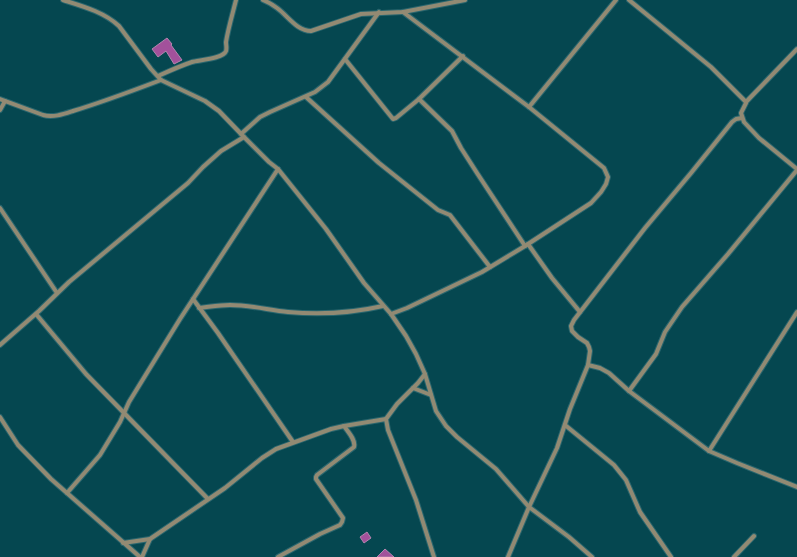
<svg xmlns="http://www.w3.org/2000/svg" width="797" height="557" font-family="Helvetica,sans-serif">
<style>
.building{fill:#a2519b;stroke:#b286ad}
.lines{fill:none;stroke-linecap:round;stroke-linejoin:round}
.street-casing{stroke:#2a666e;stroke-width:6}
.street{stroke:#928a73;stroke-width:4}
</style>
<rect width="100%" height="100%" fill="#054750"/>
<g class="building">
<path d="M167 38 172 44 171 45 182 60 174 64 166 51 158 57 152 49Z"/>
<path d="M367 532 371 538 364 543 360 537Z"/>
<path d="M385 549 394 557H377Z"/>
</g>
<g class="lines">
<g class="street-casing">
<g id="street">
<path d="M63 0C82 6 104 12 119 26L151 69 161 80 205 101 219 111 244 137 269 162 278 169 326 229 364 283 391 314 406 336 416 354 425 374 436 411 446 426 457 437 496 469 529 507 569 537 592 557"/>
<path d="M263 0C268 2 273 5 277 8 288 16 297 31 311 31L361 14 403 12 465 0"/>
<path d="M629 0 711 67 746 102"/>
<path d="M797 49 746 102V103L741 113 744 122 759 138 797 169"/>
<path d="M345 59 393 119 396 118 419 99 463 56"/>
<path d="M158 76C169 71 180 66 192 62 199 60 223 59 226 51 227 48 226 45 226 42 228 29 233 12 236 0"/>
<path d="M306 97 379 163 438 210 450 215 490 267"/>
<path d="M0 99 43 115C53 118 64 114 73 111 103 102 132 91 161 80"/>
<path d="M419 99 452 131 461 148 477 173 525 246"/>
<path d="M529 107 616 0"/>
<path d="M0 110 5 101"/>
<path d="M241 134 260 117 270 112 315 92 328 82 379 12"/>
<path d="M0 208 57 293"/>
<path d="M528 244 552 278 580 312"/>
<path d="M193 299 218 333 293 442"/>
<path d="M199 308C209 307 219 305 230 305 249 305 269 310 288 312 320 315 352 313 383 306"/>
<path d="M36 314 86 374 208 499"/>
<path d="M391 314 407 308 482 272 525 246 591 203 601 192 606 184 608 177 604 168 529 107 403 12"/>
<path d="M0 345 39 311 69 282 188 183 203 167 221 151 244 137"/>
<path d="M588 365 600 368 609 373 629 391 709 451 737 463 797 487"/>
<path d="M425 374 418 383 397 404 386 419 388 430 416 500 434 557"/>
<path d="M413 388 431 395"/>
<path d="M629 391 656 354 665 332 682 307 728 254 797 170"/>
<path d="M0 417 18 445 51 479 140 557"/>
<path d="M565 425 614 465 626 480 640 512 671 557"/>
<path d="M709 451 797 312"/>
<path d="M67 493 100 455 120 422 129 402 180 319 278 169"/>
<path d="M123 543 150 539 225 488 262 458 276 449 331 429 344 426 386 419"/>
<path d="M142 557 150 539"/>
<path d="M278 557 320 534 340 525 342 522 343 518 316 479V477L317 475 354 447C356 440 348 432 344 426"/>
<path d="M508 557 529 507 557 448 570 409 588 365 590 351 589 347 587 343 578 337 572 331 571 326 574 320 645 228 691 173 732 122 736 119 742 118"/>
<path d="M734 557 754 536"/>
</g>
</g>
<use href="#street" class="street"/>
</g>
</svg>
